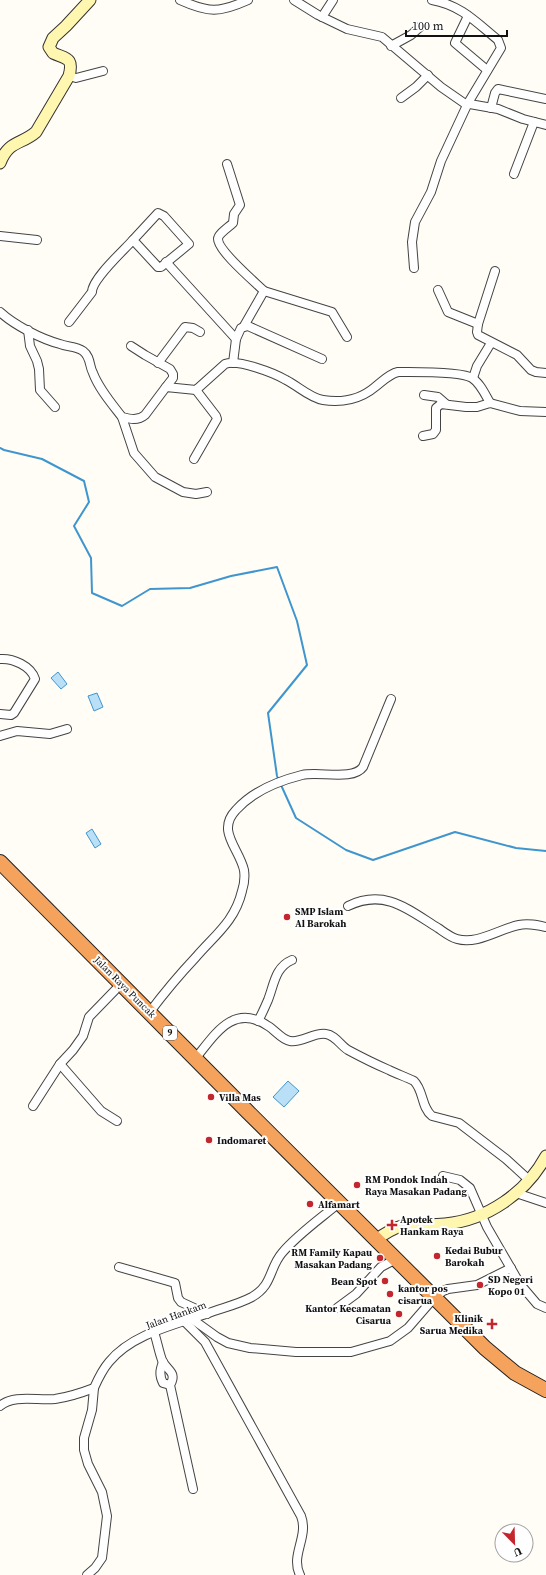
<svg xmlns="http://www.w3.org/2000/svg" width="546" height="1575" font-family="'Source Serif 4',serif">
<style>
.water{fill:#b9e0f7;stroke:#3f96cf}
.lines{fill:none;stroke-linecap:round;stroke-linejoin:round}
.stream{stroke:#3f96cf;stroke-width:2}
.street-casing{stroke:#444;stroke-width:10}
.secondary-casing{stroke:#333;stroke-width:13}
.highway-casing{stroke:#222;stroke-width:16}
.street{stroke:#fff;stroke-width:8}
.secondary{stroke:#fff6b0;stroke-width:11}
.highway{stroke:#f5a25d;stroke-width:14}
.poi-dot{fill:#c4262e;stroke:#fff;stroke-width:1.5}
.labels{text-anchor:middle;dominant-baseline:central;stroke-width:4;stroke-linejoin:round;paint-order:stroke}
.shield{fill:#fff;stroke:#585858;stroke-width:1}
.shield-label{font-size:9px;font-weight:bold;fill:#111}
.poi-label{font-size:10px;font-weight:bold;fill:#111;stroke:#fff;text-anchor:start}
.street-label{font-size:10px;fill:#111;stroke:#fff}
</style>
<rect width="100%" height="100%" fill="#fffdf5"/>
<g class="water">
<path d="M58 672 67 684 61 689 51 678Z"/>
<path d="M97 693 103 707 94 711 88 696Z"/>
<path d="M92 829 101 844 95 848 86 833Z"/>
<path d="M288 1081 299 1091 284 1107 273 1097Z"/>
</g>
<g class="lines">
<g class="stream">
<path d="M0 448 4 450 42 459 84 481 89 502 74 526 91 558 92 593 122 606 150 589 190 588 231 576 277 567 297 621 307 665 268 713 277 776 279 781"/>
<path d="M281 785 296 818 346 850 373 860 455 832 516 848 546 851"/>
</g>
<g class="street-casing">
<g id="street">
<path d="M180 0C209 13 219 13 248 0"/>
<path d="M294 0 318 15 347 29 382 37 441 87 464 103 498 109 523 119 546 125"/>
<path d="M468 16 455 43 487 70"/>
<path d="M322 17 333 0"/>
<path d="M391 46 411 35 420 27"/>
<path d="M69 76 76 78 103 71"/>
<path d="M401 98 416 87 428 75"/>
<path d="M491 108 495 93 498 89 546 99"/>
<path d="M227 164 240 205 234 214 233 223C229 227 218 234 218 239 218 251 255 282 264 291"/>
<path d="M514 174 534 122"/>
<path d="M158 213 164 216 189 244 161 267H158L133 240Z"/>
<path d="M0 236 37 240"/>
<path d="M166 262 236 339"/>
<path d="M414 268 412 242 415 222 431 192 441 161 468 103 501 48 498 40C477 23 461 5 432 0"/>
<path d="M495 271 478 324 477 332 478 335 517 355 531 370 536 372 546 373"/>
<path d="M438 290 448 312 478 324"/>
<path d="M0 312C14 325 41 339 60 344 67 347 76 346 83 351 91 357 89 366 93 373 99 389 112 404 122 417 130 419 138 421 145 415L166 387 196 390 225 364C238 359 274 373 286 380 298 386 310 398 323 400 342 403 361 399 375 387 383 381 389 374 398 372 412 372 461 371 472 378 480 383 485 394 490 403"/>
<path d="M69 322 92 292C92 279 123 251 133 240"/>
<path d="M244 326 264 291 332 312 347 337"/>
<path d="M28 330 30 346 37 361 39 369 40 390 55 407"/>
<path d="M131 346 145 355 170 369 173 374V378L166 387"/>
<path d="M158 363 185 327 193 328 200 332"/>
<path d="M233 363 236 339 241 328 248 326 322 359"/>
<path d="M473 378 477 366 491 343"/>
<path d="M424 395 438 397 446 404"/>
<path d="M122 417 134 453 155 477 183 492 196 494 207 492"/>
<path d="M423 436 433 434 436 430V408L441 404 466 407H477L490 403 520 411 546 412"/>
<path d="M194 459 217 419 216 416 196 390"/>
<path d="M0 659C13 658 31 666 35 679L14 713 11 715 0 714"/>
<path d="M0 736 17 731 50 734 67 729"/>
<path d="M348 906C385 888 409 910 438 928 444 932 450 937 457 939 477 945 499 929 519 925 528 923 537 925 546 927"/>
<path d="M149 1013C164 993 179 975 196 957 215 935 235 921 242 891 244 885 245 877 244 870 239 848 216 831 236 810 253 791 278 781 302 775 319 771 353 781 363 767L391 699"/>
<path d="M258 1021C262 1014 265 1007 268 1000 274 985 275 967 292 960"/>
<path d="M195 1059C214 1036 233 1002 268 1026 275 1030 282 1040 290 1041 302 1043 314 1032 326 1034 335 1035 341 1046 348 1050 361 1057 375 1064 389 1070 397 1074 406 1077 414 1081 424 1091 421 1107 432 1116L459 1123 506 1159 529 1180"/>
<path d="M60 1064 101 1111 117 1121"/>
<path d="M33 1106 60 1064 73 1050 83 1036 89 1017 121 984"/>
<path d="M443 1176 460 1180 470 1188 487 1227 520 1284 537 1304 546 1308"/>
<path d="M516 1193 546 1203"/>
<path d="M119 1267 175 1283 178 1298 181 1302 207 1314"/>
<path d="M337 1308 356 1294 381 1267 396 1259"/>
<path d="M192 1319 217 1337 228 1343 250 1348 296 1352H351L390 1341 408 1328 434 1298 443 1291 448 1289 477 1285 511 1268"/>
<path d="M185 1322 205 1342 301 1516C309 1537 290 1555 300 1575"/>
<path d="M154 1332C157 1341 159 1352 162 1360 166 1370 178 1372 170 1385L193 1489"/>
<path d="M163 1362C160 1370 159 1375 163 1383L170 1385"/>
<path d="M0 1406C14 1394 38 1401 55 1399 69 1397 81 1393 94 1388 98 1379 103 1369 109 1362 132 1334 174 1325 206 1314 221 1308 237 1305 252 1297 273 1285 269 1268 282 1253 298 1234 320 1219 339 1203"/>
<path d="M87 1575 95 1568 102 1558 107 1516 102 1492 88 1464 84 1450V1438L92 1410 94 1388"/>
</g>
</g>
<g class="secondary-casing">
<g id="secondary">
<path d="M0 163C9 140 21 145 36 132L69 76C74 57 66 59 53 53L49 47 53 38 66 26 90 0"/>
<path d="M376 1240C405 1218 413 1227 445 1224 487 1220 526 1193 546 1156"/>
</g>
</g>
<g class="highway-casing">
<path id="highway" d="M0 862 247 1111 485 1348 515 1373 546 1390"/>
</g>
<use href="#street" class="street"/>
<use href="#secondary" class="secondary"/>
<use href="#highway" class="highway"/>
</g>
<g class="poi-dot">
<circle cx="287" cy="917" r="4"/>
<circle cx="211" cy="1097" r="4"/>
<circle cx="209" cy="1140" r="4"/>
<circle cx="357" cy="1185" r="4"/>
<circle cx="310" cy="1204" r="4"/>
<path d="M390 1219h4v4h4v4h-4v4h-4v-4h-4v-4h4z"/>
<circle cx="437" cy="1256" r="4"/>
<circle cx="380" cy="1258" r="4"/>
<circle cx="385" cy="1281" r="4"/>
<circle cx="480" cy="1285" r="4"/>
<circle cx="390" cy="1294" r="4"/>
<circle cx="399" cy="1314" r="4"/>
<path d="M490 1318h4v4h4v4h-4v4h-4v-4h-4v-4h4z"/>
</g>
<g class="labels">
<rect class="shield" x="163" y="1026" width="14" height="14" rx="3"/>
<g class="shield-label">
<text x="170" y="1033">9</text>
</g>
<g class="poi-label">
<text x="295" y="911">SMP Islam<tspan x="295" dy="12">Al Barokah</tspan></text>
<text x="219" y="1097">Villa Mas</text>
<text x="217" y="1140">Indomaret</text>
<text x="365" y="1179">RM Pondok Indah<tspan x="365" dy="12">Raya Masakan Padang</tspan></text>
<text x="318" y="1204">Alfamart</text>
<text x="400" y="1219">Apotek<tspan x="400" dy="12">Hankam Raya</tspan></text>
<text x="445" y="1250">Kedai Bubur<tspan x="445" dy="12">Barokah</tspan></text>
<text x="372" y="1252" text-anchor="end">RM Family Kapau<tspan x="372" dy="12">Masakan Padang</tspan></text>
<text x="488" y="1279">SD Negeri<tspan x="488" dy="12">Kopo 01</tspan></text>
<text x="377" y="1281" text-anchor="end">Bean Spot</text>
<text x="398" y="1288">kantor pos<tspan x="398" dy="12">cisarua</tspan></text>
<text x="391" y="1308" text-anchor="end">Kantor Kecamatan<tspan x="391" dy="12">Cisarua</tspan></text>
<text x="483" y="1318" text-anchor="end">Klinik<tspan x="483" dy="12">Sarua Medika</tspan></text>
</g>
<g class="street-label">
<text transform="translate(125 987) rotate(45)">Jalan Raya Puncak</text>
<text transform="translate(176 1315) rotate(-20)">Jalan Hankam</text>
</g>
</g>
<g transform="translate(514 1543) rotate(157)"><circle r="19" fill="#ffffff" stroke="#a0a0a0"/>
<path d="M0-3L7 15L0 10L-7 15Z" fill="#c4262e"/>
<text y="-6" font-size="11" font-weight="bold" text-anchor="middle" fill="#111111">U</text>
</g>
<path d="M406 30v6h101v-6" fill="none" stroke="#111111" stroke-width="2"/>
<text x="412" y="30" font-size="12" fill="#111111" stroke="#ffffff" stroke-width="3" paint-order="stroke">100 m</text>
</svg>
